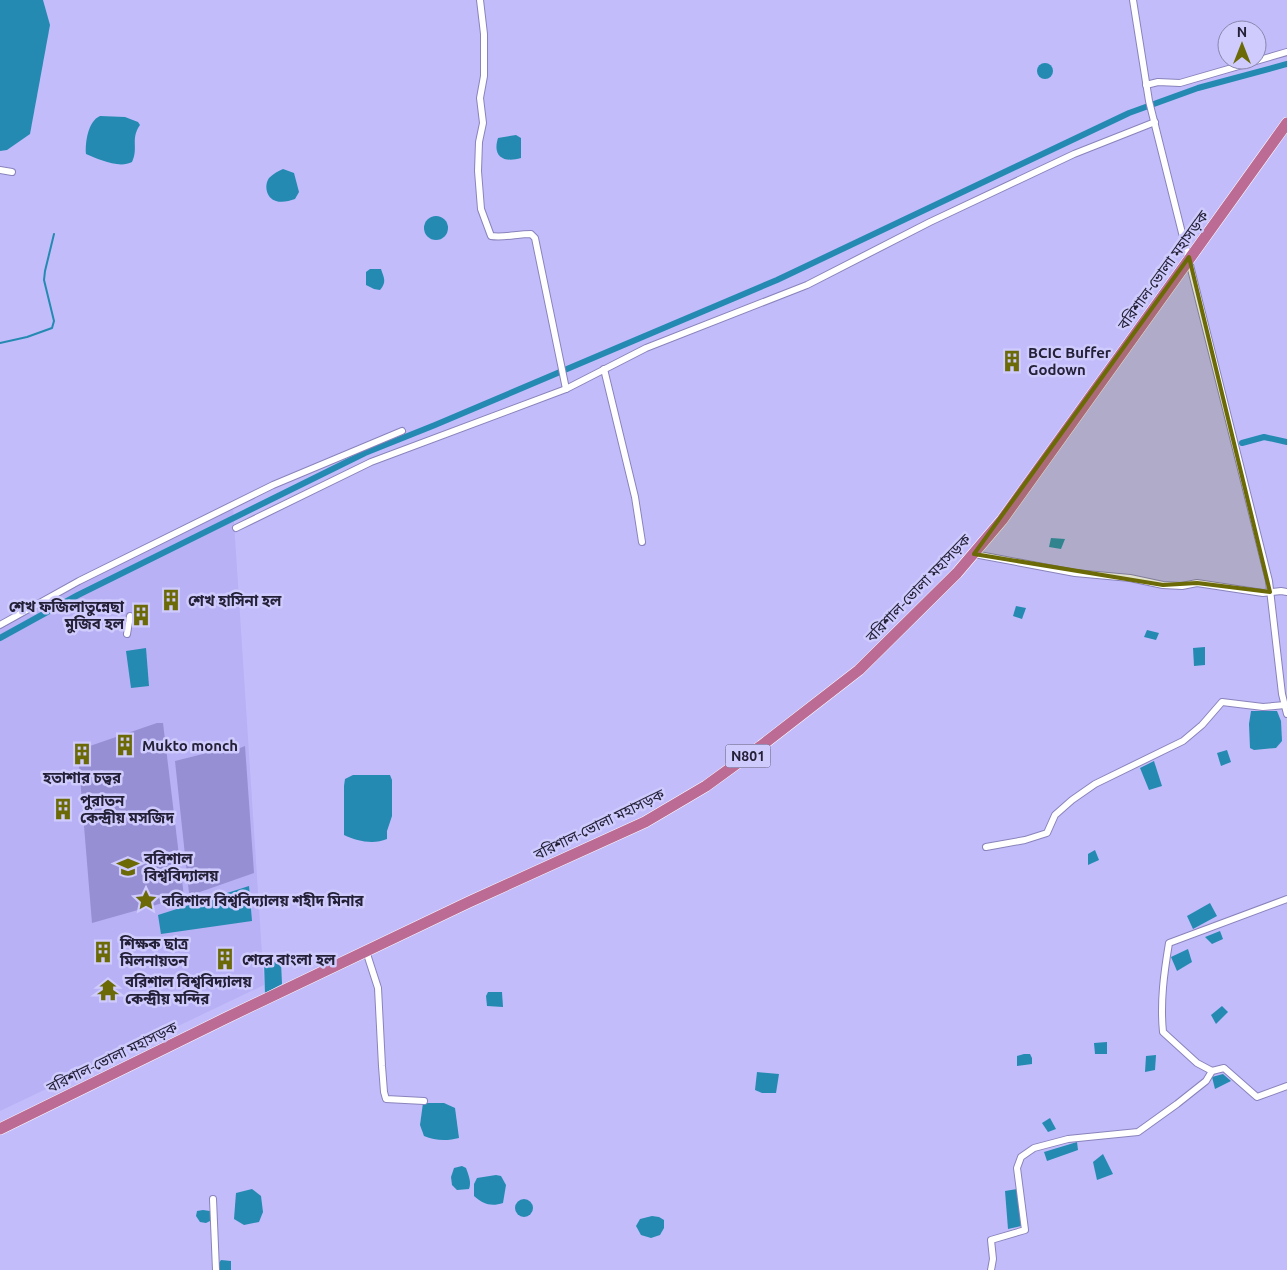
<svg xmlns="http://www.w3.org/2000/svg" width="1287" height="1270" font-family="Ubuntu,'Noto Sans Bengali',sans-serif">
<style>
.built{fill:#b8b1f5}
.green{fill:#978fd3}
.water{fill:#248ab1}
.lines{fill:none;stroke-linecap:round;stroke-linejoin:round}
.stream{stroke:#248ab1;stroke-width:2}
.canal{stroke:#248ab1;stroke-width:6}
.street-casing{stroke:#8983bc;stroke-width:8}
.highway-casing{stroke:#fff;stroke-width:12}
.street{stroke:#fff;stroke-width:6}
.highway{stroke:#bc6b94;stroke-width:11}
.marked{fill:#6b6a06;fill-opacity:0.2;stroke:#6b6a06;stroke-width:4;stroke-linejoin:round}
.labels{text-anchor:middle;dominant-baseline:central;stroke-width:5;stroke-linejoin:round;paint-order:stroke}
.shield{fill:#cfcbfd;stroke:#575372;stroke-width:1}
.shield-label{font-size:14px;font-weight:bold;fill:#232037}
.street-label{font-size:15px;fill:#232037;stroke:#cfcbfd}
.poi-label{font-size:15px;font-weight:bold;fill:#232037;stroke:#cfcbfd;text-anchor:start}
</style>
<rect width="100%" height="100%" fill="#c2bcfa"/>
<path class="built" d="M233 507 264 985 0 1111V627L76 586Z"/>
<g class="green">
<path d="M157 723H163L184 897 92 923 78 753 81 749Z"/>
<path d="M245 746 254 873 197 893H189L175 761 215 751 230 752Z"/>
</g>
<g class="water">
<path d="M0 0H43L50 25 30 134 7 150 0 151Z"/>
<circle cx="1045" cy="71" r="8"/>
<path d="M100 116 125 117 138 122 140 125C130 139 139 148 132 162 119 169 98 159 86 154 85 143 88 121 100 116Z"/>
<path d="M516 135 521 138V158C504 163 492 157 498 138Z"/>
<path d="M283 169 294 173 299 192 295 199C289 201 282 203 276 201 266 198 264 185 269 178 273 174 278 171 283 169Z"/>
<circle cx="436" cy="228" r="12"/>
<path d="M370 269H381C384 278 387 282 380 290L374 289 366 285V272Z"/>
<path d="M1051 538 1065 539 1061 549 1049 547Z"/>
<path d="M1016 606 1026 608 1022 619 1013 616Z"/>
<path d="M1147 630 1159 633 1156 640 1144 637Z"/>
<path d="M1205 647V665L1194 666 1193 648Z"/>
<path d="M146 648 149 686 131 688 126 651Z"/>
<path d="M1251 711H1277L1281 721 1282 741 1276 748 1254 750 1250 748 1249 724Z"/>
<path d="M1227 750 1231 762 1221 766 1217 753Z"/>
<path d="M1154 761 1162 786 1149 790 1140 768Z"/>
<path d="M353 775H390L392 780V816L387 831V839C373 845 357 841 344 835V786L345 779Z"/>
<path d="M1095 850 1099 860 1088 865V854Z"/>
<path d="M249 886 252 921 161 934 158 915Z"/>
<path d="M1210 903 1217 916 1193 929 1187 916Z"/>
<path d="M1220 931 1223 939 1212 944 1205 937Z"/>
<path d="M1188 949 1192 962 1177 971 1171 957Z"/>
<path d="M264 962H281L282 984 265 993Z"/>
<path d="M488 992H502L503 1007 487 1006 486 996Z"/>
<path d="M1222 1006 1228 1012 1216 1024 1211 1015Z"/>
<path d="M1107 1042V1054H1095L1094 1043Z"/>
<path d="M1024 1054H1030L1032 1058V1064L1017 1066V1056Z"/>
<path d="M1156 1055 1155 1070 1145 1072 1146 1056Z"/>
<path d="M757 1072 779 1074 776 1093H762L755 1090Z"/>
<path d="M1223 1074 1231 1081 1215 1089 1212 1077Z"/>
<path d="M423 1103H444L455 1108 459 1138C448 1141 435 1141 424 1136L420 1125Z"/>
<path d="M1050 1118 1056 1129 1048 1132 1042 1123Z"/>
<path d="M1077 1142 1078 1150 1047 1161 1044 1152Z"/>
<path d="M1103 1154 1113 1174 1097 1180 1093 1162Z"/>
<path d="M462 1166 466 1168C468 1174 472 1182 469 1189L457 1190 452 1185 451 1177 454 1168Z"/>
<path d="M496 1175 501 1176 506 1185 503 1203C491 1207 483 1204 474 1196V1184L477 1178Z"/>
<path d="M252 1189 261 1196 263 1212 259 1222 244 1225 234 1219 236 1193Z"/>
<path d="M1017 1189 1021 1226 1008 1229 1005 1191Z"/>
<circle cx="524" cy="1208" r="9"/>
<path d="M203 1210 210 1211 211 1214 210 1221 206 1223 200 1222 196 1216 197 1211Z"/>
<path d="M652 1216 659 1217 664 1220V1228L660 1235 651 1238 641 1235 636 1226 640 1219Z"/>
<path d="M221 1260 231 1261V1270H218L219 1263Z"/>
</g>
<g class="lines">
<path class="stream" d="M0 343 27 337 52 328 54 321 44 280 45 271 54 234"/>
<g class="canal">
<path d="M1242 443 1264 437 1287 442"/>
<path d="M0 638 78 595 365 453 435 425 777 280 1129 113 1198 88 1287 64"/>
</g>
<g class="street-casing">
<g id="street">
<path d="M480 0 484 34V76L480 98 483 123 479 142 478 171 481 209 491 236C504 238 517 234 531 234L535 238 566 389"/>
<path d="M1133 0 1149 101 1269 581 1282 694 1287 714"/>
<path d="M1146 85 1158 82 1180 83 1287 52"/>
<path d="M0 170 12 172"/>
<path d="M604 369 635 497 642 542"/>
<path d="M236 528 371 462 566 389 646 348 807 285 930 222 1074 154 1155 122"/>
<path d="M974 554 1075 573 1130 578 1163 585 1182 586 1197 583 1263 593 1281 591 1287 592"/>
<path d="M0 625 79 581 273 485 402 431"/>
<path d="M127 634 130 616"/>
<path d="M986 847 1025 840 1047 833 1055 815 1072 800 1095 784 1183 741 1202 725 1222 702 1263 707 1285 705"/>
<path d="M366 951 378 988 382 1066 384 1092 386 1099 424 1101"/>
<path d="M1212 1071 1197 1063 1163 1032C1160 1002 1164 973 1169 943L1287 899"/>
<path d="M213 1199 216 1270"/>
<path d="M991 1270 993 1259 991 1240 1025 1230 1017 1168 1021 1157 1034 1148 1068 1139 1138 1132 1177 1104 1206 1081 1212 1071 1224 1068 1257 1097 1287 1086"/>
</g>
</g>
<g class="highway-casing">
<path id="highway" d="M0 1129 224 1019 469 902 645 822 706 786 761 746 859 670 957 573 1002 520 1287 123"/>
</g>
<use href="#street" class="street"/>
<use href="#highway" class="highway"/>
</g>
<path class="marked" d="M1189 257 1270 592 1197 583 1163 585 974 554Z"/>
<defs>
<g id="building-bare" transform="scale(1.725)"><path d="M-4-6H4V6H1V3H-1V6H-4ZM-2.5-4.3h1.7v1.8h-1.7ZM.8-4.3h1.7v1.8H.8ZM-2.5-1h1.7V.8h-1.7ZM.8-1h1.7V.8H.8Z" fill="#6b6a06" stroke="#cfcbfd" stroke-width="2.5" paint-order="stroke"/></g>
<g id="university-bare" transform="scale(1.725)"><path d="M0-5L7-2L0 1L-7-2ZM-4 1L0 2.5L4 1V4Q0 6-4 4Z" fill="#6b6a06" stroke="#cfcbfd" stroke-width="2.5" paint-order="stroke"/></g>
<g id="sight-bare" transform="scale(1.725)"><path d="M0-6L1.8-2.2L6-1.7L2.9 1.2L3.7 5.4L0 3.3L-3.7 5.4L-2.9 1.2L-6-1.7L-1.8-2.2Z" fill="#6b6a06" stroke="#cfcbfd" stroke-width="2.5" paint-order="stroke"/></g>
<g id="temple-bare" transform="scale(1.725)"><path d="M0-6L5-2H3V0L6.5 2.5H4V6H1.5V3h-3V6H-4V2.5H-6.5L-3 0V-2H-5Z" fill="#6b6a06" stroke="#cfcbfd" stroke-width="2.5" paint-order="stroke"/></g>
</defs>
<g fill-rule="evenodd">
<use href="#building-bare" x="1012" y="361"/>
<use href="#building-bare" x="171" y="600"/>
<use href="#building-bare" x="141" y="615"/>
<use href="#building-bare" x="125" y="745"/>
<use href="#building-bare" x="82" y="754"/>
<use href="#building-bare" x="63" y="809"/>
<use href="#university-bare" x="128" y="867"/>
<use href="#sight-bare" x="146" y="900"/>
<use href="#building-bare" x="103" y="952"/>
<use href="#building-bare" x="225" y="959"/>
<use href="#temple-bare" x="108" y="990"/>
</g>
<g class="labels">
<rect class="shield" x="725.5" y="744.5" width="45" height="23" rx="4"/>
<g class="shield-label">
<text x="748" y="756">N801</text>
</g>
<g class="street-label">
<text transform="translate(1163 270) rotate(-54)">বরিশাল-ভোলা মহাসড়ক</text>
<text transform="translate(918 588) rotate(-46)">বরিশাল-ভোলা মহাসড়ক</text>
<text transform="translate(599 824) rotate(-26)">বরিশাল-ভোলা মহাসড়ক</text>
<text transform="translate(112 1057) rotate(-26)">বরিশাল-ভোলা মহাসড়ক</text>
</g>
<g class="poi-label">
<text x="1028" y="352">BCIC Buffer<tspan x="1028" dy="17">Godown</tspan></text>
<text x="188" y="600">শেখ হাসিনা হল</text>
<text x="124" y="606" text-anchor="end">শেখ ফজিলাতুন্নেছা<tspan x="124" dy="17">মুজিব হল</tspan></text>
<text x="142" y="745">Mukto monch</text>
<text x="82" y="777" text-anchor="middle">হতাশার চত্বর</text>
<text x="80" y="800">পুরাতন<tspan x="80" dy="17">কেন্দ্রীয় মসজিদ</tspan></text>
<text x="144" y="858">বরিশাল<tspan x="144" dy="17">বিশ্ববিদ্যালয়</tspan></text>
<text x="162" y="900">বরিশাল বিশ্ববিদ্যালয় শহীদ মিনার</text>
<text x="120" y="943">শিক্ষক ছাত্র<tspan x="120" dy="17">মিলনায়তন</tspan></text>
<text x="242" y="959">শেরে বাংলা হল</text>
<text x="125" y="981">বরিশাল বিশ্ববিদ্যালয়<tspan x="125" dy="17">কেন্দ্রীয় মন্দির</tspan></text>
</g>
</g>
<g transform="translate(1242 45)"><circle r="24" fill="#cfcbfd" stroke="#8a87ae"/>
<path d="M0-4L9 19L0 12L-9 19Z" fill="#6b6a06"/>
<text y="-8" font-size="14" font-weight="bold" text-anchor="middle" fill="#232037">N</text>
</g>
</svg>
